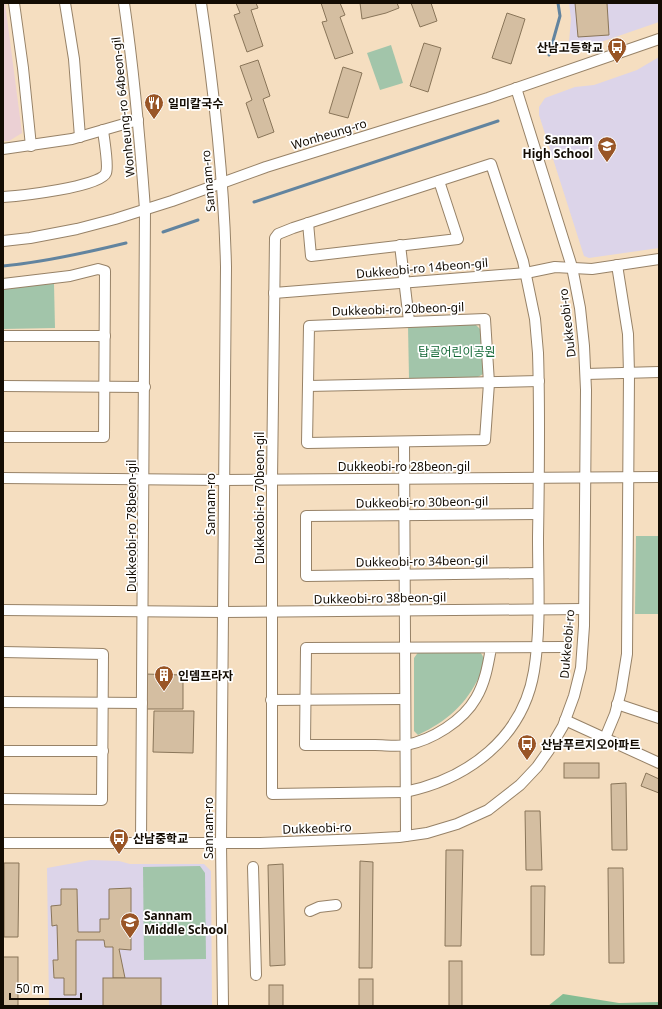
<svg xmlns="http://www.w3.org/2000/svg" width="662" height="1009" font-family="'Noto Sans','Noto Sans KR',sans-serif">
<style>
.commercial{fill:#ebd0d4}
.education{fill:#dcd4e9}
.green{fill:#a2c5aa}
.forest{fill:#85bc93}
.lines{fill:none;stroke-linecap:round;stroke-linejoin:round}
.stream{stroke:#62849f;stroke-width:3}
.building{fill:#d4bea1;stroke:#897559}
.minor-casing{stroke:#978267;stroke-width:12}
.minor{stroke:#fff;stroke-width:10}
.labels{text-anchor:middle;dominant-baseline:central;stroke-width:3.5;stroke-linejoin:round;paint-order:stroke}
.poi-label{font-size:12px;font-weight:bold;fill:#130c03;stroke:#fff;text-anchor:start}
.street-label{font-size:12px;fill:#130c03;stroke:#fff}
.park-label{font-size:12px;fill:#136836;stroke:#fff}
</style>
<rect width="100%" height="100%" fill="#f5dec0"/>
<path class="commercial" d="M3 3H5L22 133 9 141H3Z"/>
<g class="education">
<path d="M569 3H659V22L566 54 569 42 571 19Z"/>
<path d="M659 57V248L589 258 584 256 539 115V107L545 98 575 87 594 85 637 70Z"/>
<path d="M91 860 119 861 130 864H204L211 871 212 1006H49L47 868Z"/>
</g>
<g class="green">
<path d="M391 45 403 83 380 90 367 53Z"/>
<path d="M54 284 55 328 3 329V288L30 285Z"/>
<path d="M473 322 483 332 487 372 474 379 409 378 408 326Z"/>
<path d="M636 536H659V614H635Z"/>
<path d="M419 651 480 652C487 660 484 666 480 675 466 705 447 721 418 735L414 731V658Z"/>
<path d="M200 866 205 873 206 959 144 960 143 867Z"/>
</g>
<path class="forest" d="M563 994 619 1003 659 1002V1006H548Z"/>
<g class="lines">
<g class="stream">
<path d="M549 55 560 16 558 3"/>
<path d="M254 202 498 121"/>
<path d="M163 232 198 220"/>
<path d="M3 266C45 262 85 253 126 243"/>
</g>
</g>
<g class="building">
<path d="M236 3H256L258 8 251 10 263 46 247 52 234 15 240 13Z"/>
<path d="M321 3H340L345 15 340 17 353 53 335 59 322 22 327 21Z"/>
<path d="M360 3H397L399 8 386 13 362 19Z"/>
<path d="M411 3H431L437 21 420 27Z"/>
<path d="M575 3H607L609 35 578 37Z"/>
<path d="M507 13 525 19 511 64 492 58Z"/>
<path d="M424 43 441 48 428 92 410 86Z"/>
<path d="M258 60 270 96 263 99 274 132 258 138 246 103 252 100 240 66Z"/>
<path d="M343 67 362 73 348 118 329 113Z"/>
<path d="M144 674 183 675V709H144Z"/>
<path d="M154 711H194L193 753 153 752Z"/>
<rect x="564" y="763" width="35" height="15"/>
<path d="M646 773 659 779V793L641 786Z"/>
<path d="M626 783 627 850H612L611 784Z"/>
<path d="M525 811H540L542 870H526Z"/>
<path d="M446 850H463L461 946H445Z"/>
<path d="M360 861 373 862 372 968H359Z"/>
<path d="M4 863H19L18 937H4Z"/>
<path d="M283 864 285 965 270 966 268 865Z"/>
<path d="M608 868H623L624 963H609Z"/>
<path d="M531 886H545L544 955H531Z"/>
<path d="M131 888V950L119 949 125 978H113V947H105L104 940H76V995H64V978H54L53 960H58L57 925 52 926 51 906 61 905V889H77L78 932H100V919H109V889Z"/>
<rect x="3" y="957" width="15" height="49"/>
<rect x="449" y="961" width="13" height="45"/>
<rect x="103" y="978" width="58" height="28"/>
<rect x="359" y="979" width="14" height="27"/>
<rect x="269" y="985" width="14" height="21"/>
</g>
<g class="lines">
<g class="minor-casing">
<g id="minor">
<path d="M14 3 23 68 31 146"/>
<path d="M65 3 74 59 80 137"/>
<path d="M124 3C134 72 140 140 145 209L141 843"/>
<path d="M201 3C214 90 224 179 226 267L221 843 223 1006"/>
<path d="M3 149 72 139 138 120"/>
<path d="M491 164 523 261 535 319 538 353C540 415 539 476 538 538 538 582 541 628 534 671 523 738 468 779 405 792L272 794V480L275 238 278 234 293 228Z"/>
<path d="M3 197C19 196 101 187 106 173 109 166 104 140 103 130"/>
<path d="M308 223 311 256 458 239 439 181"/>
<path d="M3 241 30 238 77 229 115 219 172 201 266 167 488 98 659 39"/>
<path d="M400 245 409 321"/>
<path d="M3 284 70 276 98 269 105 271 104 437H3"/>
<path d="M274 293 526 273 555 267 592 269 659 259"/>
<path d="M485 319 489 383 485 440 307 443 309 326Z"/>
<path d="M3 336H105"/>
<path d="M586 374 659 372"/>
<path d="M3 386 145 387"/>
<path d="M308 386 539 381"/>
<path d="M404 442 406 836"/>
<path d="M3 478 223 480 659 477"/>
<path d="M538 573 306 576V516L538 514"/>
<path d="M3 610 223 612 584 609"/>
<path d="M491 648C488 665 485 683 476 698 463 721 432 740 406 745 397 747 385 745 375 745 352 745 328 745 305 745L306 648 565 647"/>
<path d="M3 652 103 654 102 800 3 799"/>
<path d="M271 700 405 699"/>
<path d="M3 702 142 703"/>
<path d="M617 704 659 718"/>
<path d="M565 720 659 763"/>
<path d="M605 738 615 714 621 691 627 654 629 374 628 334 617 265"/>
<path d="M3 751H103"/>
<path d="M3 843H260L363 839 399 837 427 833 457 824 488 810 520 785 537 767 549 750 563 726 574 696 581 668 584 626 586 390 584 346 580 308 572 267 516 88"/>
<path d="M253 867 256 975"/>
<path d="M310 911 319 907 336 905"/>
</g>
</g>
<use href="#minor" class="minor"/>
</g>
<defs>
<g id="bus-pin" transform="scale(1)"><path d="M0 17L-7.5 6A9.5 9.5 0 1 1 7.5 6Z" fill="#995526" stroke="#fff"/><path d="M-5-6H5V4H4V6H2V4H-2V6H-4V4H-5ZM-3.5-4V0h7V-4ZM-3.5 1.2v1.5H-2V1.2ZM2 1.2v1.5H3.5V1.2Z" fill="#fff"/></g>
<g id="restaurant-pin" transform="scale(1)"><path d="M0 17L-7.5 6A9.5 9.5 0 1 1 7.5 6Z" fill="#995526" stroke="#fff"/><path d="M-5-6h1v4h1v-4h1v4h1v-4h1v5L-1.5 .5V6h-2V.5L-5-1ZM5-6V6H3V1.5H1.5Q1.5-4 5-6Z" fill="#fff"/></g>
<g id="school-pin" transform="scale(1)"><path d="M0 17L-7.5 6A9.5 9.5 0 1 1 7.5 6Z" fill="#995526" stroke="#fff"/><path d="M0-5L7-2L0 1L-7-2ZM-4 1L0 2.5L4 1V4Q0 6-4 4Z" fill="#fff"/></g>
<g id="building-pin" transform="scale(1)"><path d="M0 17L-7.5 6A9.5 9.5 0 1 1 7.5 6Z" fill="#995526" stroke="#fff"/><path d="M-4-6H4V6H1V3H-1V6H-4ZM-2.5-4.3h1.7v1.8h-1.7ZM.8-4.3h1.7v1.8H.8ZM-2.5-1h1.7V.8h-1.7ZM.8-1h1.7V.8H.8Z" fill="#fff"/></g>
</defs>
<g fill-rule="evenodd">
<use href="#bus-pin" x="617" y="47"/>
<use href="#restaurant-pin" x="154" y="103"/>
<use href="#school-pin" x="607" y="146"/>
<use href="#building-pin" x="164" y="675"/>
<use href="#bus-pin" x="527" y="744"/>
<use href="#bus-pin" x="119" y="838"/>
<use href="#school-pin" x="130" y="922"/>
</g>
<g class="labels">
<g class="poi-label">
<text x="603" y="47" text-anchor="end">산남고등학교</text>
<text x="168" y="103">일미칼국수</text>
<text x="593" y="139" text-anchor="end">Sannam<tspan x="593" dy="14">High School</tspan></text>
<text x="178" y="675">인뎀프라자</text>
<text x="541" y="744">산남푸르지오아파트</text>
<text x="133" y="838">산남중학교</text>
<text x="144" y="915">Sannam<tspan x="144" dy="14">Middle School</tspan></text>
</g>
<g class="street-label">
<text transform="translate(123 107) rotate(-96)">Wonheung-ro 64beon-gil</text>
<text transform="translate(329 134) rotate(-17)">Wonheung-ro</text>
<text transform="translate(208 181) rotate(-95)">Sannam-ro</text>
<text transform="translate(422 268) rotate(-5)">Dukkeobi-ro 14beon-gil</text>
<text transform="translate(398 309) rotate(-2)">Dukkeobi-ro 20beon-gil</text>
<text transform="translate(567 323) rotate(-97)">Dukkeobi-ro</text>
<text x="404" y="466">Dukkeobi-ro 28beon-gil</text>
<text transform="translate(259 498) rotate(-90)">Dukkeobi-ro 70beon-gil</text>
<text transform="translate(422 502) rotate(-1)">Dukkeobi-ro 30beon-gil</text>
<text transform="translate(210 504) rotate(-90)">Sannam-ro</text>
<text transform="translate(131 526) rotate(-90)">Dukkeobi-ro 78beon-gil</text>
<text transform="translate(422 561) rotate(-1)">Dukkeobi-ro 34beon-gil</text>
<text transform="translate(380 598) rotate(-1)">Dukkeobi-ro 38beon-gil</text>
<text transform="translate(567 644) rotate(-85)">Dukkeobi-ro</text>
<text transform="translate(208 828) rotate(-90)">Sannam-ro</text>
<text transform="translate(317 828) rotate(-2)">Dukkeobi-ro</text>
</g>
<g class="park-label">
<text x="457" y="351">탑골어린이공원</text>
</g>
</g>
<rect width="662" height="1009" fill="none" stroke="#130c03" stroke-width="8"/>
<path d="M10 993v6h71v-6" fill="none" stroke="#130c03" stroke-width="2"/>
<text x="16" y="993" font-size="12" fill="#130c03" stroke="#ffffff" stroke-width="3" paint-order="stroke">50 m</text>
</svg>
